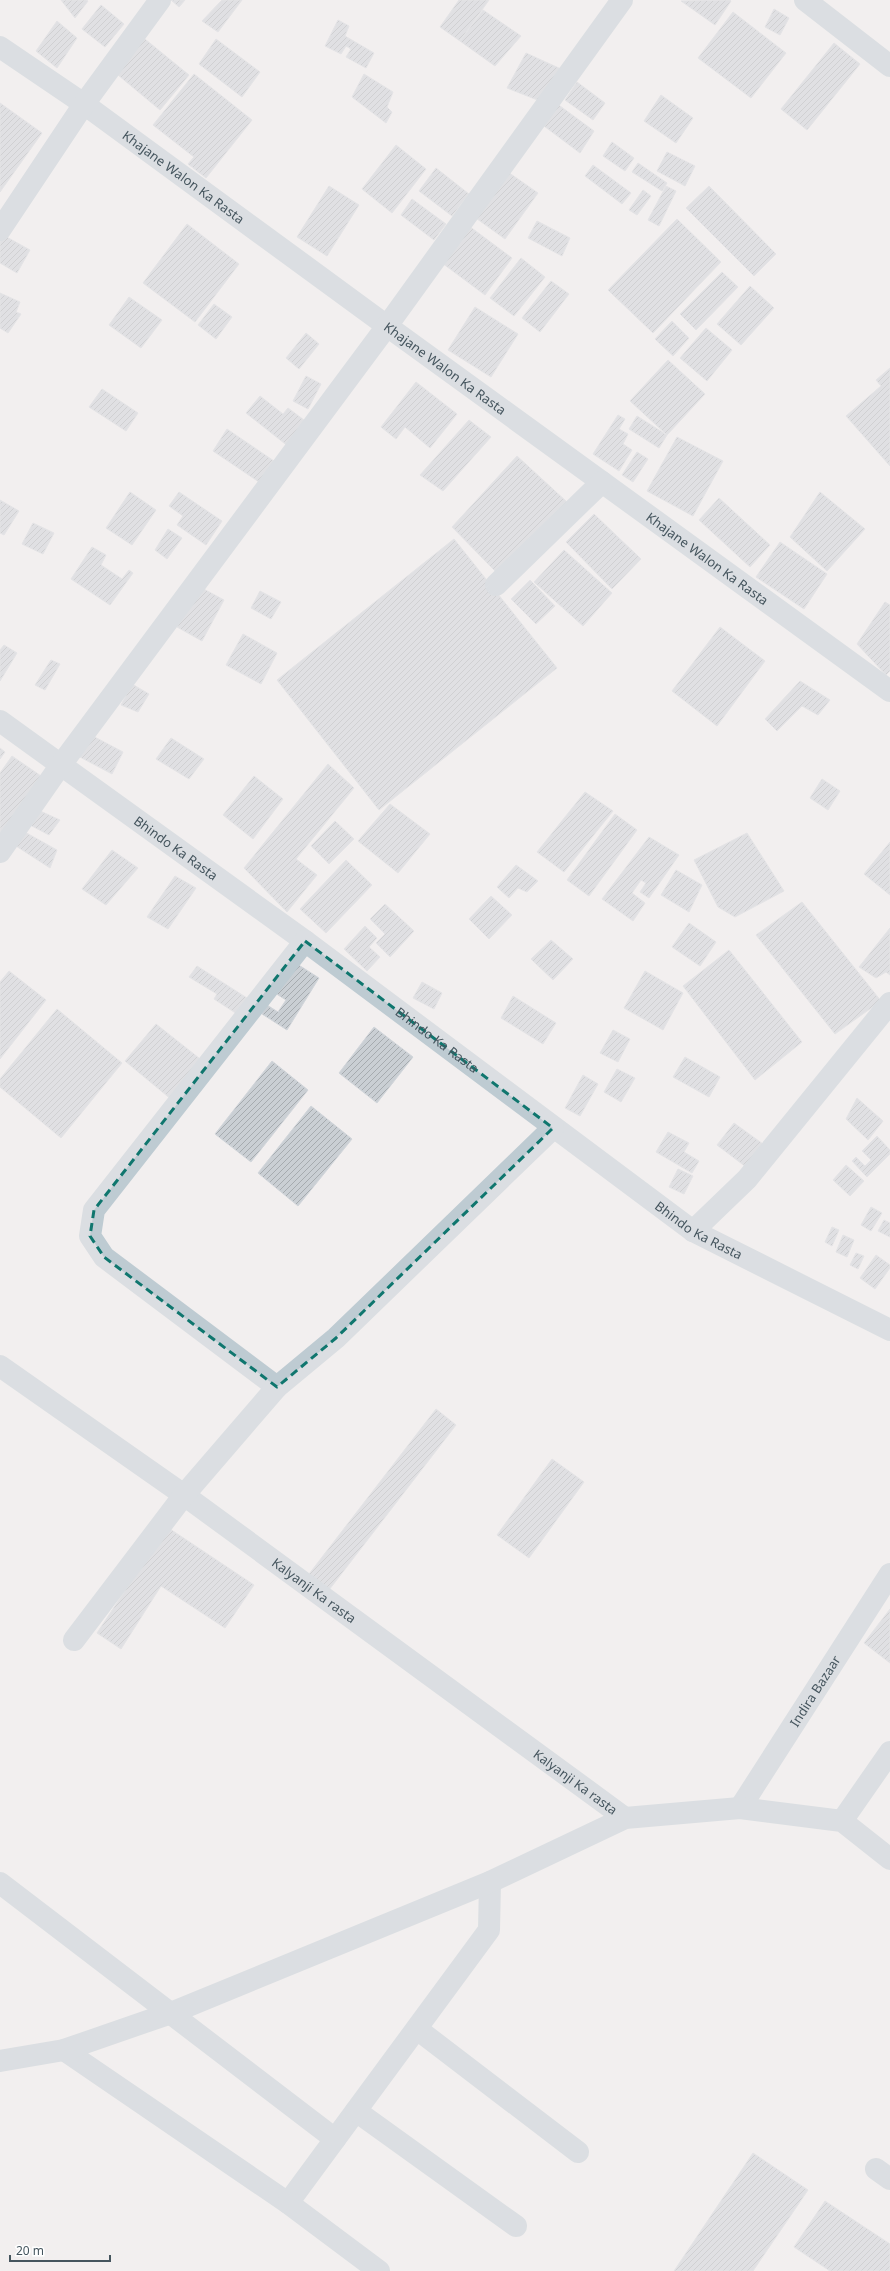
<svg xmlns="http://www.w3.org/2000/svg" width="890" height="2271" font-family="'Noto Sans',sans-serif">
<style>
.building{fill:url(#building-hatch);stroke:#d2d6db}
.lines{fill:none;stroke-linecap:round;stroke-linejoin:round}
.minor{stroke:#becbd2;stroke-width:22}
.marked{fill:none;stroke:#0f766e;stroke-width:3;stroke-dasharray:8 5;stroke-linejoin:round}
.labels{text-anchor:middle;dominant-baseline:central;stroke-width:4;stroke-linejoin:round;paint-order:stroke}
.street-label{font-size:13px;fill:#45555e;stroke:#fff}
</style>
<defs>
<pattern id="building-hatch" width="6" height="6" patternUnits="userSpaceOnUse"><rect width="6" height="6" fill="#cacfd4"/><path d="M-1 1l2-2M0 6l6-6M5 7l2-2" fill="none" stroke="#a6abaf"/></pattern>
</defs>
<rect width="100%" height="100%" fill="#f2efef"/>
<g class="building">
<path d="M61 0H86L88 1 75 18Z"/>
<path d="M171 0H185L179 7Z"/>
<path d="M222 0H242L218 32 202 21Z"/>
<path d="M459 0H489L460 41 440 27Z"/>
<path d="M730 0 731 1 715 25 681 1Z"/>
<path d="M101 5 124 24 105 47 82 29Z"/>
<path d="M774 9 789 18 780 35 765 27Z"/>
<path d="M483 10 521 36 495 66 460 41Z"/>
<path d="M733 12 786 53 751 98 698 58Z"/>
<path d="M338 20 349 26 345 36 374 53 366 68 346 57 351 49 346 46 341 54 325 46Z"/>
<path d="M57 21 77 38 57 68 36 51Z"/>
<path d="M140 35 189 75 160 110 112 70Z"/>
<path d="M216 39 260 72 242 97 199 64Z"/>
<path d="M834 43 860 64 807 130 781 109Z"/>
<path d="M526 53 561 69 540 101 507 88Z"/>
<path d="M194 74 252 120 206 178 188 164 194 157 153 125Z"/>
<path d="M364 74 393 92 387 107 392 112 386 123 352 97Z"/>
<path d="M577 82 605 103 593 120 565 100Z"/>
<path d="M661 95 693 118 676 143 644 121Z"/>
<path d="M0 103 42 133 0 192Z"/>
<path d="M556 103 594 131 580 153 540 123Z"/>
<path d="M612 142 634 158 625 171 603 156Z"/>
<path d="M396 145 426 169 392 213 362 189Z"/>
<path d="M667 152 695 166 685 186 657 171Z"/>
<path d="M638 163 667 183 662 191 632 172Z"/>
<path d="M593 165 631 193 622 204 585 176Z"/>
<path d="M436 168 469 194 452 216 419 191Z"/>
<path d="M505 170 538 193 505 239 473 216Z"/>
<path d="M329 186 359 205 327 256 297 237Z"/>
<path d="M666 186 676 191 659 226 648 220Z"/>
<path d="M709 186 776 254 754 276 686 208Z"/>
<path d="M643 190 651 196 637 215 629 210Z"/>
<path d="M412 199 446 224 434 240 401 215Z"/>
<path d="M677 219 721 262 653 333 608 290Z"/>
<path d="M537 221 570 238 562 256 528 238Z"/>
<path d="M465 223 512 258 485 295 438 260Z"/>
<path d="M187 224 239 264 195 322 143 283Z"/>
<path d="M3 235 30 250 17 273 0 263V240Z"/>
<path d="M521 258 545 277 514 316 490 298Z"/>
<path d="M722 272 738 287 696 330 680 314Z"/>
<path d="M551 281 569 294 540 332 522 318Z"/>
<path d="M750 286 774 308 741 345 717 324Z"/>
<path d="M0 293 20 302 16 312 21 314 8 333 0 328Z"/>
<path d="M129 297 162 320 141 348 109 325Z"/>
<path d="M214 304 232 317 216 339 198 325Z"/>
<path d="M475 307 518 334 491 377 448 350Z"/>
<path d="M672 321 689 338 673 356 655 339Z"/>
<path d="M706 328 732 350 707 381 680 358Z"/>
<path d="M306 333 319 344 299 369 286 358Z"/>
<path d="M668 360 705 394 667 435 630 401Z"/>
<path d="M890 368V466L846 416 881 386 876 380Z"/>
<path d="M306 376 321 384 308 409 293 401Z"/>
<path d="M416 382 457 414 430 448 405 427 396 439 381 427Z"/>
<path d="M102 389 138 413 126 431 89 407Z"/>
<path d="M260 396 283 414 288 408 308 423 289 447 246 413Z"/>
<path d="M618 415 625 419 619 429 628 434 623 444 632 450 619 471 593 454Z"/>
<path d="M637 416 667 435 659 448 629 429Z"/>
<path d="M469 420 491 437 443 491 420 475Z"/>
<path d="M227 429 274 461 259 482 213 451Z"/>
<path d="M677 437 723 461 693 516 647 491Z"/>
<path d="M637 452 648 459 633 482 622 475Z"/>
<path d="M517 456 567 502 498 574 452 527Z"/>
<path d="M130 492 156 510 132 545 106 528Z"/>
<path d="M179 492 222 521 206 545 177 525 183 516 169 506Z"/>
<path d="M820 492 865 529 827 571 790 537Z"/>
<path d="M719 498 770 545 750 567 699 520Z"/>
<path d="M0 500 19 511 4 535 0 533Z"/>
<path d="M594 514 641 559 612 589 566 542Z"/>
<path d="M33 523 54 533 43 554 22 544Z"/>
<path d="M168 529 182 538 167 559 155 550Z"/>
<path d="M454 539 557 668 379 810 277 680Z"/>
<path d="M780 542 827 574 804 609 756 577Z"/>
<path d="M92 547 106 555 101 565 122 579 129 570 133 573 110 605 71 579Z"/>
<path d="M564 550 612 593 583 626 534 582Z"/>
<path d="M530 580 555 606 536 624 511 599Z"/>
<path d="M200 587 224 600 202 641 177 627Z"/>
<path d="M260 591 281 602 271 619 251 608Z"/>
<path d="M885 602 890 605V671L886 675 857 644Z"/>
<path d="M720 627 765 661 717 726 672 691Z"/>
<path d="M243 634 277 653 261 684 226 665Z"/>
<path d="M4 645 17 653 0 681V650Z"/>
<path d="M51 660 60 664 45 690 35 685Z"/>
<path d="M800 681 830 700 818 715 802 706 777 731 765 719Z"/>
<path d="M132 684 149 694 138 712 121 705Z"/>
<path d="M89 734 123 752 112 774 78 756Z"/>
<path d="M171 738 204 759 189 779 156 759Z"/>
<path d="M0 748 5 752 0 759Z"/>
<path d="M12 756 44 778 0 839V773Z"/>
<path d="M328 764 354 788 296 859 317 875 287 912 244 868Z"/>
<path d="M254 776 283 799 253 839 223 815Z"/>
<path d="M822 779 840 791 828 810 810 798Z"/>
<path d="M585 792 613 811 564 872 537 852Z"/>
<path d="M390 804 430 834 398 873 358 841Z"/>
<path d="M38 810 60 820 49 835 30 825Z"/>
<path d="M615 814 637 830 589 896 567 880Z"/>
<path d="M335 821 354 839 329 864 311 846Z"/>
<path d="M23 831 57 850 50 868 16 846Z"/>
<path d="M747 833 784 891 735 917 718 907 694 860Z"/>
<path d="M649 837 679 855 649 898 640 892 646 883 641 880 632 893 645 903 633 921 602 899Z"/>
<path d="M890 842V895L864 874Z"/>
<path d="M112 850 138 868 106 905 82 889Z"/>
<path d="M346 860 372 885 326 933 300 909Z"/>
<path d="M516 865 538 881 527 892 518 888 509 898 497 887Z"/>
<path d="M676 870 702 885 689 912 661 895Z"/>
<path d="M175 876 196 888 168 929 147 917Z"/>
<path d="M491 896 512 915 489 939 469 919Z"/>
<path d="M802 902 881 1001 835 1034 756 935Z"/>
<path d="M385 904 414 931 390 957 376 943 385 934 370 919Z"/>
<path d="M689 923 716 942 700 966 672 947Z"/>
<path d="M365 926 377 938 369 947 380 957 367 971 344 949Z"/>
<path d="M890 928V975L886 972 876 978 859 967Z"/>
<path d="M551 940 573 959 553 980 531 959Z"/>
<path d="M729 950 802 1042 755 1080 683 986Z"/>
<path d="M294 962 319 978 287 1030 262 1014 267 1005 278 1012 286 1000 275 993Z"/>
<path d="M197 966 247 998 237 1014 214 999 217 994 189 977Z"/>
<path d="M9 971 46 1000 0 1059V982Z"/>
<path d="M645 971 683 993 663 1030 624 1008Z"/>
<path d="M422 982 442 993 434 1009 413 998Z"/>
<path d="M513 996 556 1023 543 1044 501 1018Z"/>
<path d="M57 1009 122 1063 61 1138 0 1087V1079Z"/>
<path d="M156 1024 204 1062 172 1100 125 1061Z"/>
<path d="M374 1027 413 1057 377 1103 339 1073Z"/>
<path d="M613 1030 630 1039 618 1062 600 1053Z"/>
<path d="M685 1057 720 1077 709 1097 673 1077Z"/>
<path d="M272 1061 308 1090 251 1162 215 1134Z"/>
<path d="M617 1069 635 1078 621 1102 604 1092Z"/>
<path d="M583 1075 598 1084 580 1116 565 1108Z"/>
<path d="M857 1098 883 1121 868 1140 846 1119Z"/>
<path d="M311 1106 352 1139 298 1206 258 1173Z"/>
<path d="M734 1123 763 1144 746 1167 717 1145Z"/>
<path d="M668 1132 689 1143 684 1152 699 1161 692 1173 656 1152Z"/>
<path d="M877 1136 890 1150V1154L867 1177 852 1161 856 1157 865 1166 871 1160 862 1151Z"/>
<path d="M846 1165 864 1181 850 1196 833 1180Z"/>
<path d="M678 1169 693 1176 684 1194 669 1187Z"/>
<path d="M871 1207 882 1213 871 1231 861 1225Z"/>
<path d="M884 1220 890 1223V1237L878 1231Z"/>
<path d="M832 1227 839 1230 832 1246 825 1242Z"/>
<path d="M843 1235 854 1240 847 1257 836 1252Z"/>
<path d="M856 1253 864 1256 858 1269 850 1265Z"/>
<path d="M876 1255 890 1265V1268L875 1289 860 1278Z"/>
<path d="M436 1409 456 1425 329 1590 309 1574Z"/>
<path d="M552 1459 584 1482 529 1558 497 1535Z"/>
<path d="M167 1527 254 1585 225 1628 161 1586 121 1649 97 1633Z"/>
<path d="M890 1609V1663L864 1643Z"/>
<path d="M753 2153 808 2190 753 2271H674Z"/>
<path d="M825 2201 890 2244V2271H830L794 2247Z"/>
</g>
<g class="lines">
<g class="minor">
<path d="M805 0 890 66"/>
<path id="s1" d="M0 47 84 104 387 326 890 691"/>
<path d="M0 230 84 104 160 0"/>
<path d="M496 585 602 482"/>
<path id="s2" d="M0 721 305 941 693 1231 890 1330"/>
<path d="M0 852 60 766 387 326 622 0"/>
<path d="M693 1231 747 1179 890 1003"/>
<path id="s3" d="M0 1366 184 1495 625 1818"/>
<path d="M277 1387 104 1257 90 1236 94 1210 305 941"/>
<path d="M74 1640 184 1495 277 1387 336 1338 553 1128"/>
<path id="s4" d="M740 1808 890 1574"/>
<path d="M842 1821 890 1752"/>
<path d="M0 1883 335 2139"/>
<path d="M417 2029 578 2152"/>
<path d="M64 2050 288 2203 489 1930 490 1882"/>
<path d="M0 2061 64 2050 171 2013 490 1882 625 1818 740 1808 842 1821 890 1859"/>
<path d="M356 2111 516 2226"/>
<path d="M876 2169 890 2179"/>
<path d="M288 2203 379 2271"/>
</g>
</g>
<path d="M0 0H890V2271H0ZM305 941 553 1128 336 1338 277 1387 104 1257 90 1236 94 1210Z" fill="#f2efef" fill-opacity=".55" fill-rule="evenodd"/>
<path class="marked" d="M305 941 553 1128 336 1338 277 1387 104 1257 90 1236 94 1210Z"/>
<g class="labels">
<g class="street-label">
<text stroke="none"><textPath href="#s1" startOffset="225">Khajane Walon Ka Rasta</textPath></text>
<text stroke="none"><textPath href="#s1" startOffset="549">Khajane Walon Ka Rasta</textPath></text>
<text stroke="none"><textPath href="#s1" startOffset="873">Khajane Walon Ka Rasta</textPath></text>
<text stroke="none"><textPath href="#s2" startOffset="217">Bhindo Ka Rasta</textPath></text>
<text stroke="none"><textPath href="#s2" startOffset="541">Bhindo Ka Rasta</textPath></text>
<text stroke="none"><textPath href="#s2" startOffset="865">Bhindo Ka Rasta</textPath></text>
<text stroke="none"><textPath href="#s3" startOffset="386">Kalyanji Ka rasta</textPath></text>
<text stroke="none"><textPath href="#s4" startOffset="139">Indira Bazaar</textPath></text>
<text stroke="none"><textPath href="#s3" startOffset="710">Kalyanji Ka rasta</textPath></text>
</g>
</g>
<path d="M10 2255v6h100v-6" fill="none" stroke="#45555e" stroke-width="2"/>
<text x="16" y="2255" font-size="12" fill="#45555e" stroke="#ffffff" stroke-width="3" paint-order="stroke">20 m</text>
</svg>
